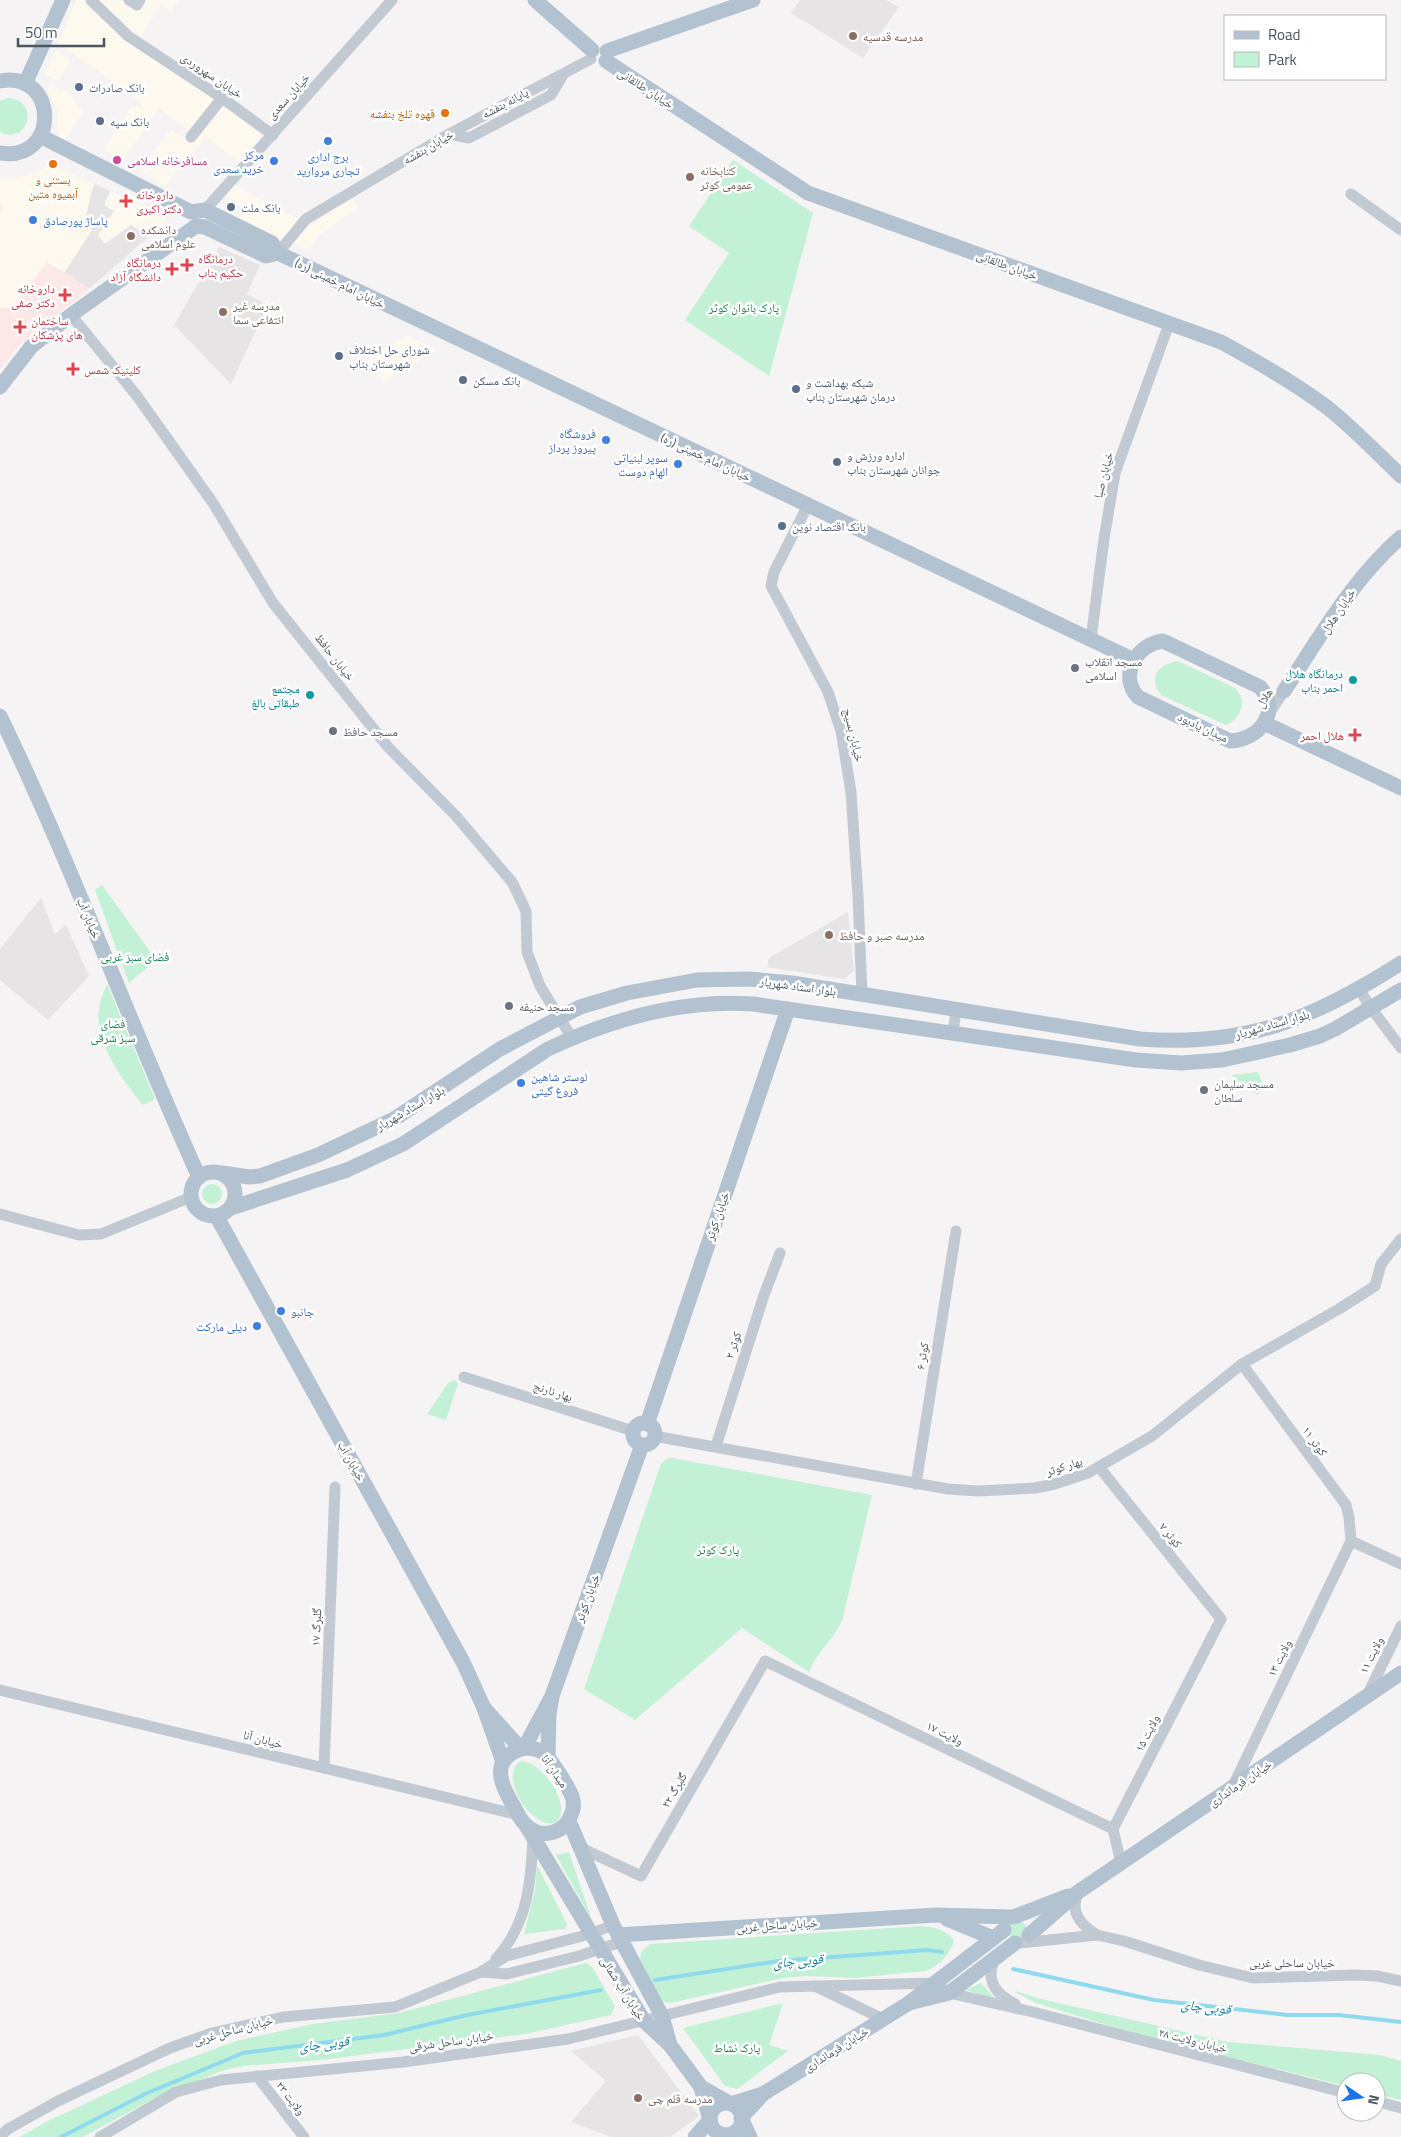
<svg xmlns="http://www.w3.org/2000/svg" width="1401" height="2137" font-family="'Titillium Web','Noto Naskh Arabic',sans-serif">
<style>
.commercial{fill:#fdf9ef}
.education{fill:#e6e4e5}
.medical{fill:#fce8e6}
.green{fill:#c3f1d5}
.lines{fill:none;stroke-linecap:round;stroke-linejoin:round}
.stream{stroke:#90daee;stroke-width:4}
.minor{stroke:#c1cad2;stroke-width:11}
.major{stroke:#b3c2d1;stroke-width:15}
.education-dot{fill:#8d6e63;stroke:#fff;stroke-width:2}
.service-dot{fill:#5c6f8a;stroke:#fff;stroke-width:2}
.food-dot{fill:#e8710a;stroke:#fff;stroke-width:2}
.shop-dot{fill:#3f7fe0;stroke:#fff;stroke-width:2}
.hotel-dot{fill:#d1479c;stroke:#fff;stroke-width:2}
.health-dot{fill:#e0444e;stroke:#fff;stroke-width:2}
.worship-dot{fill:#6b7280;stroke:#fff;stroke-width:2}
.culture-dot{fill:#0f9aa8;stroke:#fff;stroke-width:2}
.labels{text-anchor:middle;dominant-baseline:central;stroke-width:5;stroke-linejoin:round;paint-order:stroke}
.education-label{font-size:12px;fill:#785e54;stroke:#fff;text-anchor:start}
.street-label{font-size:12px;fill:#4a5661;stroke:#fff}
.service-label{font-size:12px;fill:#4e5e75;stroke:#fff;text-anchor:start}
.food-label{font-size:12px;fill:#c56008;stroke:#fff;text-anchor:end}
.shop-label{font-size:12px;fill:#366cbe;stroke:#fff;text-anchor:end}
.hotel-label{font-size:12px;fill:#b23c85;stroke:#fff;text-anchor:start}
.health-label{font-size:12px;fill:#be3a42;stroke:#fff;text-anchor:start}
.park-label{font-size:12px;fill:#17864f;stroke:#fff}
.worship-label{font-size:12px;fill:#5b616d;stroke:#fff;text-anchor:start}
.culture-label{font-size:12px;fill:#0d838f;stroke:#fff;text-anchor:end}
.water-label{font-size:14px;font-style:italic;fill:#0c7c9b;stroke:#fff}
</style>
<rect width="100%" height="100%" fill="#f5f3f3"/>
<g class="commercial">
<path d="M76 0H83L88 8 134 45 216 100 191 132 160 109 122 161 104 149 131 106 142 107 140 101 58 43Z"/>
<path d="M98 0H179L172 11 161 5 141 36Z"/>
<path d="M56 50 71 61 58 81 45 74Z"/>
<path d="M52 84 61 91 64 88 84 112 65 139 58 136 57 109 46 90Z"/>
<path d="M222 104 262 135 240 162 206 137 165 186 140 171 171 129 190 142Z"/>
<path d="M52 165 94 184 89 196 92 230 65 272 47 263 11 309 0 308V213L3 206 0 205V177L20 178Z"/>
<path d="M234 185 300 220 283 240 240 219 245 208 223 195Z"/>
<path d="M110 191 161 216 165 219 162 226 148 237 131 225 105 244 98 235 114 211 104 205Z"/>
<path d="M353 199 358 208 319 235 309 250 293 243 307 227Z"/>
<path d="M409 335 437 350 383 383 368 359Z"/>
</g>
<g class="education">
<path d="M800 0H886L899 7 863 58 791 13Z"/>
<path d="M94 184 110 191 104 205 114 211 98 235 105 244 131 225 148 237 89 289 65 272 92 230 84 223Z"/>
<path d="M219 247 260 265 247 294 268 305 231 384 174 325Z"/>
<path d="M41 898 55 934 66 925 89 976 48 1020 0 980V949Z"/>
<path d="M848 912 854 971 844 979 767 967 769 958Z"/>
<path d="M638 2035 699 2116 670 2137H611L571 2122 606 2081 571 2051Z"/>
</g>
<path class="medical" d="M47 263 65 272 89 289 18 346 0 368V308L11 309Z"/>
<g class="green">
<path d="M8 98C41 100 28 146 0 132V101Z"/>
<path d="M733 160 813 213 769 376 685 320 729 253 689 226Z"/>
<path d="M1178 661 1235 688C1248 701 1241 718 1226 725L1161 695C1148 677 1157 665 1178 661Z"/>
<path d="M102 885 156 960 129 983 95 890Z"/>
<path d="M107 984 155 1099 143 1105C123 1080 94 1043 99 1009 100 1001 104 992 107 984Z"/>
<path d="M1258 1072 1263 1085 1258 1095 1231 1075Z"/>
<circle cx="212" cy="1194" r="10"/>
<path d="M455 1380 458 1384 446 1420 427 1414 449 1382Z"/>
<path d="M672 1458 872 1495 842 1621C833 1641 817 1651 809 1672L742 1628 635 1720 584 1689 661 1464 666 1459Z"/>
<path d="M521 1761C542 1761 575 1808 555 1823 530 1829 497 1774 521 1761Z"/>
<path d="M569 1852 592 1920 556 1855Z"/>
<path d="M537 1865 567 1924 565 1929 524 1934 535 1891Z"/>
<circle cx="1017" cy="1930" r="10"/>
<path d="M922 1926C933 1927 948 1930 954 1941 950 1954 938 1967 926 1971L854 1978 806 1976 783 1978 670 2003 661 2001 640 1958 641 1952 650 1944Z"/>
<path d="M586 1963 592 1967 615 2006 611 2015 525 2034 321 2060 244 2066 224 2070 151 2100 83 2137H20L44 2123 155 2071 236 2041 313 2024 399 2013Z"/>
<path d="M981 1983 997 2001 966 1990Z"/>
<path d="M1016 1991 1037 1998 1228 2042 1380 2055 1401 2061V2100L1376 2094V2082H1346V2086L1139 2035 1036 2003 1015 1992Z"/>
<path d="M783 2003 769 2045 788 2051 737 2089 725 2086 683 2028Z"/>
</g>
<g class="lines">
<g class="stream">
<path d="M1013 1969 1154 2000 1287 2015H1339L1401 2022"/>
<path d="M655 1980 779 1961 927 1950 942 1952"/>
<path d="M61 2137 145 2094 243 2053 384 2035 467 2015 601 1990"/>
</g>
<g class="minor">
<path d="M91 0 128 36 222 98 273 135"/>
<path d="M129 0 137 5 140 0"/>
<path d="M449 134 469 138 551 95 563 75"/>
<path d="M191 137 222 98"/>
<path d="M1351 194 1401 230"/>
<path d="M205 210 392 0"/>
<path d="M278 253 306 219 449 134 591 59"/>
<path d="M71 315 137 396 213 503 273 603 388 747 456 816 512 882 526 911 527 952 540 986 572 1038"/>
<path d="M808 505 774 572 771 586 828 692 841 731 851 792 858 896 862 995"/>
<path d="M1091 639 1104 539 1115 473 1169 324"/>
<path d="M1267 717 1284 691"/>
<path d="M1359 989 1371 1008 1401 1048"/>
<path d="M953 1033 956 1010"/>
<path d="M0 1214 79 1235 101 1234 191 1197"/>
<path d="M464 1377 633 1431"/>
<path d="M654 1436 948 1489 978 1491 1035 1488 1055 1484 1088 1473 1152 1436 1242 1364 1339 1309 1375 1286 1381 1264 1401 1239"/>
<path d="M716 1446 764 1295 780 1253"/>
<path d="M1099 1467 1221 1619 1113 1829 1121 1863"/>
<path d="M916 1484 956 1231"/>
<path d="M1351 1541 1401 1564"/>
<path d="M0 1690 519 1815"/>
<path d="M1367 1696 1401 1626"/>
<path d="M324 1768 335 1487"/>
<path d="M1232 1788 1351 1541 1349 1517 1346 1505 1242 1364"/>
<path d="M581 1848 641 1876 765 1661 1113 1829"/>
<path d="M1078 1893C1069 1912 1081 1925 1097 1935"/>
<path d="M1020 1943 1097 1935 1124 1941 1199 1965 1253 1978 1356 1975 1377 1976 1401 1981"/>
<path d="M995 1958C985 1980 995 1994 1015 2004"/>
<path d="M496 1959C528 1923 531 1883 533 1837"/>
<path d="M481 1972 507 1974 579 1956 621 1942"/>
<path d="M815 1986 883 2019"/>
<path d="M257 2076 304 2137"/>
<path d="M1376 2101 1401 2108"/>
<path d="M0 2136 8 2129 58 2101 170 2048 212 2033 283 2017 395 2007 481 1972 506 1956 590 1934 613 1925"/>
<path d="M100 2137 176 2092 221 2080 403 2062 568 2039 780 1987 935 1983 949 1993 1033 2012 1346 2093"/>
</g>
<g class="major">
<path d="M535 0 592 50"/>
<path d="M607 51 753 0"/>
<path d="M606 61 808 193 1221 342C1258 362 1295 383 1328 408 1354 429 1377 453 1401 476"/>
<path d="M0 81C59 70 60 163 0 153"/>
<path d="M25 84 63 0"/>
<path d="M40 136 191 212 205 210 272 243 278 253 1134 660"/>
<path d="M0 387 31 347 71 315 196 226 205 227 266 256 278 253"/>
<path d="M1163 641 1260 687C1282 712 1259 740 1230 741L1138 697C1118 675 1137 644 1163 641Z"/>
<path d="M1284 691C1320 637 1352 580 1401 537"/>
<path d="M0 716C73 867 130 1025 199 1177"/>
<path d="M1264 723 1401 788"/>
<circle cx="213" cy="1194" r="22"/>
<path d="M222 1173 249 1177 260 1176 318 1155 394 1119 500 1049 580 1007 627 993 697 980 749 979 792 983 1140 1039C1246 1047 1313 1019 1401 963"/>
<path d="M231 1208 347 1170 403 1144 548 1049C612 1019 682 999 753 1004L1136 1060 1181 1063 1222 1060 1290 1045 1320 1036 1335 1029 1401 990"/>
<path d="M217 1217 463 1662 484 1708"/>
<circle cx="644" cy="1434" r="11"/>
<path d="M647 1424 788 1009"/>
<path d="M552 1696 642 1445"/>
<path d="M524 1748C530 1748 536 1748 542 1752 551 1758 567 1785 572 1796 574 1802 574 1809 571 1815 565 1832 543 1840 528 1827 521 1822 517 1812 513 1805 499 1782 490 1758 524 1748Z"/>
<path d="M524 1748 552 1696 549 1715 548 1756"/>
<path d="M503 1762 484 1708 521 1749"/>
<path d="M527 1827 644 2021 670 2045 662 2016 613 1925 569 1821"/>
<path d="M1016 1916 1068 1896"/>
<path d="M947 1919 993 1938"/>
<path d="M1004 1930 909 2003 949 1993 1015 1943"/>
<path d="M618 1935 936 1915 1012 1917"/>
<path d="M1029 1935 1078 1892 1401 1673"/>
<path d="M670 2045 701 2087"/>
<path d="M763 2094 909 2003"/>
<circle cx="726" cy="2119" r="16"/>
<path d="M695 2137 710 2120 701 2087 731 2104 763 2094 741 2118 750 2137"/>
</g>
</g>
<g class="education-dot">
<circle cx="853" cy="36" r="5"/>
<circle cx="690" cy="177" r="5"/>
<circle cx="131" cy="236" r="5"/>
<circle cx="223" cy="312" r="5"/>
<circle cx="829" cy="935" r="5"/>
<circle cx="638" cy="2098" r="5"/>
</g>
<g class="service-dot">
<circle cx="79" cy="87" r="5"/>
<circle cx="100" cy="121" r="5"/>
<circle cx="231" cy="207" r="5"/>
<circle cx="339" cy="356" r="5"/>
<circle cx="463" cy="380" r="5"/>
<circle cx="796" cy="389" r="5"/>
<circle cx="837" cy="462" r="5"/>
<circle cx="782" cy="526" r="5"/>
</g>
<g class="food-dot">
<circle cx="445" cy="113" r="5"/>
<circle cx="53" cy="164" r="5"/>
</g>
<g class="shop-dot">
<circle cx="328" cy="141" r="5"/>
<circle cx="274" cy="161" r="5"/>
<circle cx="33" cy="220" r="5"/>
<circle cx="606" cy="440" r="5"/>
<circle cx="678" cy="464" r="5"/>
<circle cx="521" cy="1083" r="5"/>
<circle cx="281" cy="1311" r="5"/>
<circle cx="257" cy="1326" r="5"/>
</g>
<circle class="hotel-dot" cx="117" cy="160" r="5"/>
<g class="health-dot">
<path d="M123.5 193.5h5v5h5v5h-5v5h-5v-5h-5v-5h5z"/>
<path d="M184.5 257.5h5v5h5v5h-5v5h-5v-5h-5v-5h5z"/>
<path d="M169.5 261.5h5v5h5v5h-5v5h-5v-5h-5v-5h5z"/>
<path d="M62.5 287.5h5v5h5v5h-5v5h-5v-5h-5v-5h5z"/>
<path d="M17.5 319.5h5v5h5v5h-5v5h-5v-5h-5v-5h5z"/>
<path d="M70.5 361.5h5v5h5v5h-5v5h-5v-5h-5v-5h5z"/>
<path d="M1352.5 727.5h5v5h5v5h-5v5h-5v-5h-5v-5h5z"/>
</g>
<g class="worship-dot">
<circle cx="1075" cy="668" r="5"/>
<circle cx="333" cy="731" r="5"/>
<circle cx="509" cy="1006" r="5"/>
<circle cx="1204" cy="1090" r="5"/>
</g>
<g class="culture-dot">
<circle cx="1353" cy="680" r="5"/>
<circle cx="310" cy="695" r="5"/>
</g>
<g class="labels">
<g class="education-label">
<text x="863" y="36">مدرسه قدسیه</text>
<text x="700" y="170">کتابخانه<tspan x="700" dy="14">عمومی کوثر</tspan></text>
<text x="141" y="229">دانشکده<tspan x="141" dy="14">علوم اسلامی</tspan></text>
<text x="233" y="305">مدرسه غیر<tspan x="233" dy="14">انتفاعی سما</tspan></text>
<text x="839" y="935">مدرسه صبر و حافظ</text>
<text x="648" y="2098">مدرسه قلم چی</text>
</g>
<g class="street-label">
<text transform="translate(212 75) rotate(34)">خیابان سهروردی</text>
<text transform="translate(646 88) rotate(33)">خیابان طالقانی</text>
<text transform="translate(288 96) rotate(-48)">خیابان سعدی</text>
<text transform="translate(505 103) rotate(-28)">پایانه بنفشه</text>
<text transform="translate(428 147) rotate(-30)">خیابان بنفشه</text>
<text transform="translate(1007 265) rotate(20)">خیابان طالقانی</text>
<text transform="translate(340 283) rotate(26)">خیابان امام خمینی (ره)</text>
<text transform="translate(706 457) rotate(25)">خیابان امام خمینی (ره)</text>
<text transform="translate(1103 475) rotate(-76)">خیابان صبا</text>
<text transform="translate(1338 611) rotate(-56)">خیابان هلال</text>
<text transform="translate(335 657) rotate(52)">خیابان حافظ</text>
<text transform="translate(1264 698) rotate(-57)">هلال</text>
<text transform="translate(1203 727) rotate(25)">میدان یادبود</text>
<text transform="translate(854 735) rotate(77)">خیابان بسیج</text>
<text transform="translate(89 918) rotate(67)">خیابان آب</text>
<text transform="translate(798 986) rotate(8)">بلوار استاد شهریار</text>
<text transform="translate(1272 1024) rotate(-16)">بلوار استاد شهریار</text>
<text transform="translate(410 1108) rotate(-30)">بلوار استاد شهریار</text>
<text transform="translate(717 1216) rotate(-71)">خیابان کوثر</text>
<text transform="translate(733 1345) rotate(-72)">کوثر ۲</text>
<text transform="translate(922 1356) rotate(-81)">کوثر ۶</text>
<text transform="translate(553 1391) rotate(18)">بهار نارنج</text>
<text transform="translate(1315 1441) rotate(54)">کوثر ۱۱</text>
<text transform="translate(352 1461) rotate(61)">خیابان آب</text>
<text transform="translate(1064 1466) rotate(-18)">بهار کوثر</text>
<text transform="translate(1171 1535) rotate(51)">کوثر ۷</text>
<text transform="translate(587 1598) rotate(-70)">خیابان کوثر</text>
<text transform="translate(316 1627) rotate(-88)">گلبرگ ۱۷</text>
<text transform="translate(1371 1655) rotate(-64)">ولایت ۱۱</text>
<text transform="translate(1279 1658) rotate(-64)">ولایت ۱۳</text>
<text transform="translate(945 1733) rotate(26)">ولایت ۱۷</text>
<text transform="translate(1147 1733) rotate(-63)">ولایت ۱۵</text>
<text transform="translate(263 1739) rotate(14)">خیابان آنا</text>
<text transform="translate(555 1771) rotate(55)">میدان آنا</text>
<text transform="translate(1240 1783) rotate(-34)">خیابان فرمانداری</text>
<text transform="translate(674 1790) rotate(-60)">گلبرگ ۲۲</text>
<text transform="translate(777 1925) rotate(-4)">خیابان ساحل غربی</text>
<text x="1292" y="1962">خیابان ساحلی غربی</text>
<text transform="translate(623 1988) rotate(58)">خیابان آب شمالی</text>
<text transform="translate(233 2030) rotate(-15)">خیابان ساحل غربی</text>
<text transform="translate(1193 2040) rotate(14)">خیابان ولایت ۲۸</text>
<text transform="translate(451 2041) rotate(-8)">خیابان ساحل شرقی</text>
<text transform="translate(836 2049) rotate(-32)">خیابان فرمانداری</text>
<text transform="translate(291 2098) rotate(52)">ولایت ۲۳</text>
</g>
<g class="service-label">
<text x="89" y="87">بانک صادرات</text>
<text x="110" y="121">بانک سپه</text>
<text x="241" y="207">بانک ملت</text>
<text x="349" y="349">شورای حل اختلاف<tspan x="349" dy="14">شهرستان بناب</tspan></text>
<text x="473" y="380">بانک مسکن</text>
<text x="806" y="382">شبکه بهداشت و<tspan x="806" dy="14">درمان شهرستان بناب</tspan></text>
<text x="847" y="455">اداره ورزش و<tspan x="847" dy="14">جوانان شهرستان بناب</tspan></text>
<text x="792" y="526">بانک اقتصاد نوین</text>
</g>
<g class="food-label">
<text x="435" y="113">قهوه تلخ بنفشه</text>
<text x="53" y="179" text-anchor="middle">بستنی و<tspan x="53" dy="14">آبمیوه متین</tspan></text>
</g>
<g class="shop-label">
<text x="264" y="154">مرکز<tspan x="264" dy="14">خرید سعدی</tspan></text>
<text x="328" y="156" text-anchor="middle">برج اداری<tspan x="328" dy="14">تجاری مروارید</tspan></text>
<text x="43" y="220" text-anchor="start">پاساژ پورصادق</text>
<text x="596" y="433">فروشگاه<tspan x="596" dy="14">پیروز پرداز</tspan></text>
<text x="668" y="457">سوپر لبنیاتی<tspan x="668" dy="14">الهام دوست</tspan></text>
<text x="531" y="1076" text-anchor="start">لوستر شاهین<tspan x="531" dy="14">فروغ گیتی</tspan></text>
<text x="291" y="1311" text-anchor="start">جانبو</text>
<text x="247" y="1326">دیلی مارکت</text>
</g>
<g class="hotel-label">
<text x="127" y="160">مسافرخانه اسلامی</text>
</g>
<g class="health-label">
<text x="136" y="194">داروخانه<tspan x="136" dy="14">دکتر اکبری</tspan></text>
<text x="198" y="258">درمانگاه<tspan x="198" dy="14">حکیم بناب</tspan></text>
<text x="161" y="262" text-anchor="end">درمانگاه<tspan x="161" dy="14">دانشگاه آزاد</tspan></text>
<text x="55" y="288" text-anchor="end">داروخانه<tspan x="55" dy="14">دکتر صفی</tspan></text>
<text x="31" y="320">ساختمان<tspan x="31" dy="14">های پزشکان</tspan></text>
<text x="84" y="369">کلینیک شمس</text>
<text x="1344" y="735" text-anchor="end">هلال احمر</text>
</g>
<g class="park-label">
<text x="744" y="307">پارک بانوان کوثر</text>
<text x="135" y="956">فضای سبز غربی</text>
<text x="113" y="1023">فضای<tspan x="113" dy="14">سبز شرقی</tspan></text>
<text x="718" y="1549">پارک کوثر</text>
<text x="737" y="2047">پارک نشاط</text>
</g>
<g class="worship-label">
<text x="1085" y="661">مسجد انقلاب<tspan x="1085" dy="14">اسلامی</tspan></text>
<text x="343" y="731">مسجد حافظ</text>
<text x="519" y="1006">مسجد حنیفه</text>
<text x="1214" y="1083">مسجد سلیمان<tspan x="1214" dy="14">سلطان</tspan></text>
</g>
<g class="culture-label">
<text x="1343" y="673">درمانگاه هلال<tspan x="1343" dy="14">احمر بناب</tspan></text>
<text x="300" y="688">مجتمع<tspan x="300" dy="14">طبقاتی بالغ</tspan></text>
</g>
<g class="water-label">
<text transform="translate(798 1960) rotate(-5)">قوبی چای</text>
<text transform="translate(1206 2006) rotate(6)">قوبی چای</text>
<text transform="translate(324 2043) rotate(-7)">قوبی چای</text>
</g>
</g>
<rect x="1224" y="15" width="162" height="65" fill="#ffffff" stroke="#b7bbc0"/>
<rect x="1234" y="31" width="25" height="8" fill="#b3c2d1" stroke="#b7bbc0"/>
<text x="1268" y="40" font-size="15" fill="#4a5661">Road</text>
<rect x="1234" y="52" width="25" height="15" fill="#c3f1d5" stroke="#b7bbc0"/>
<text x="1268" y="65" font-size="15" fill="#4a5661">Park</text>
<g transform="translate(1361 2097) rotate(103)"><circle r="24" fill="#ffffff" stroke="#b7bbc0"/>
<path d="M0-4L9 19L0 12L-9 19Z" fill="#1a73e8"/>
<text y="-8" font-size="14" font-weight="bold" text-anchor="middle" fill="#4a5661">N</text>
</g>
<path d="M18 38v8h86v-8" fill="none" stroke="#4a5661" stroke-width="2.5"/>
<text x="25" y="38" font-size="15" fill="#4a5661" stroke="#ffffff" stroke-width="4" paint-order="stroke">50 m</text>
</svg>
